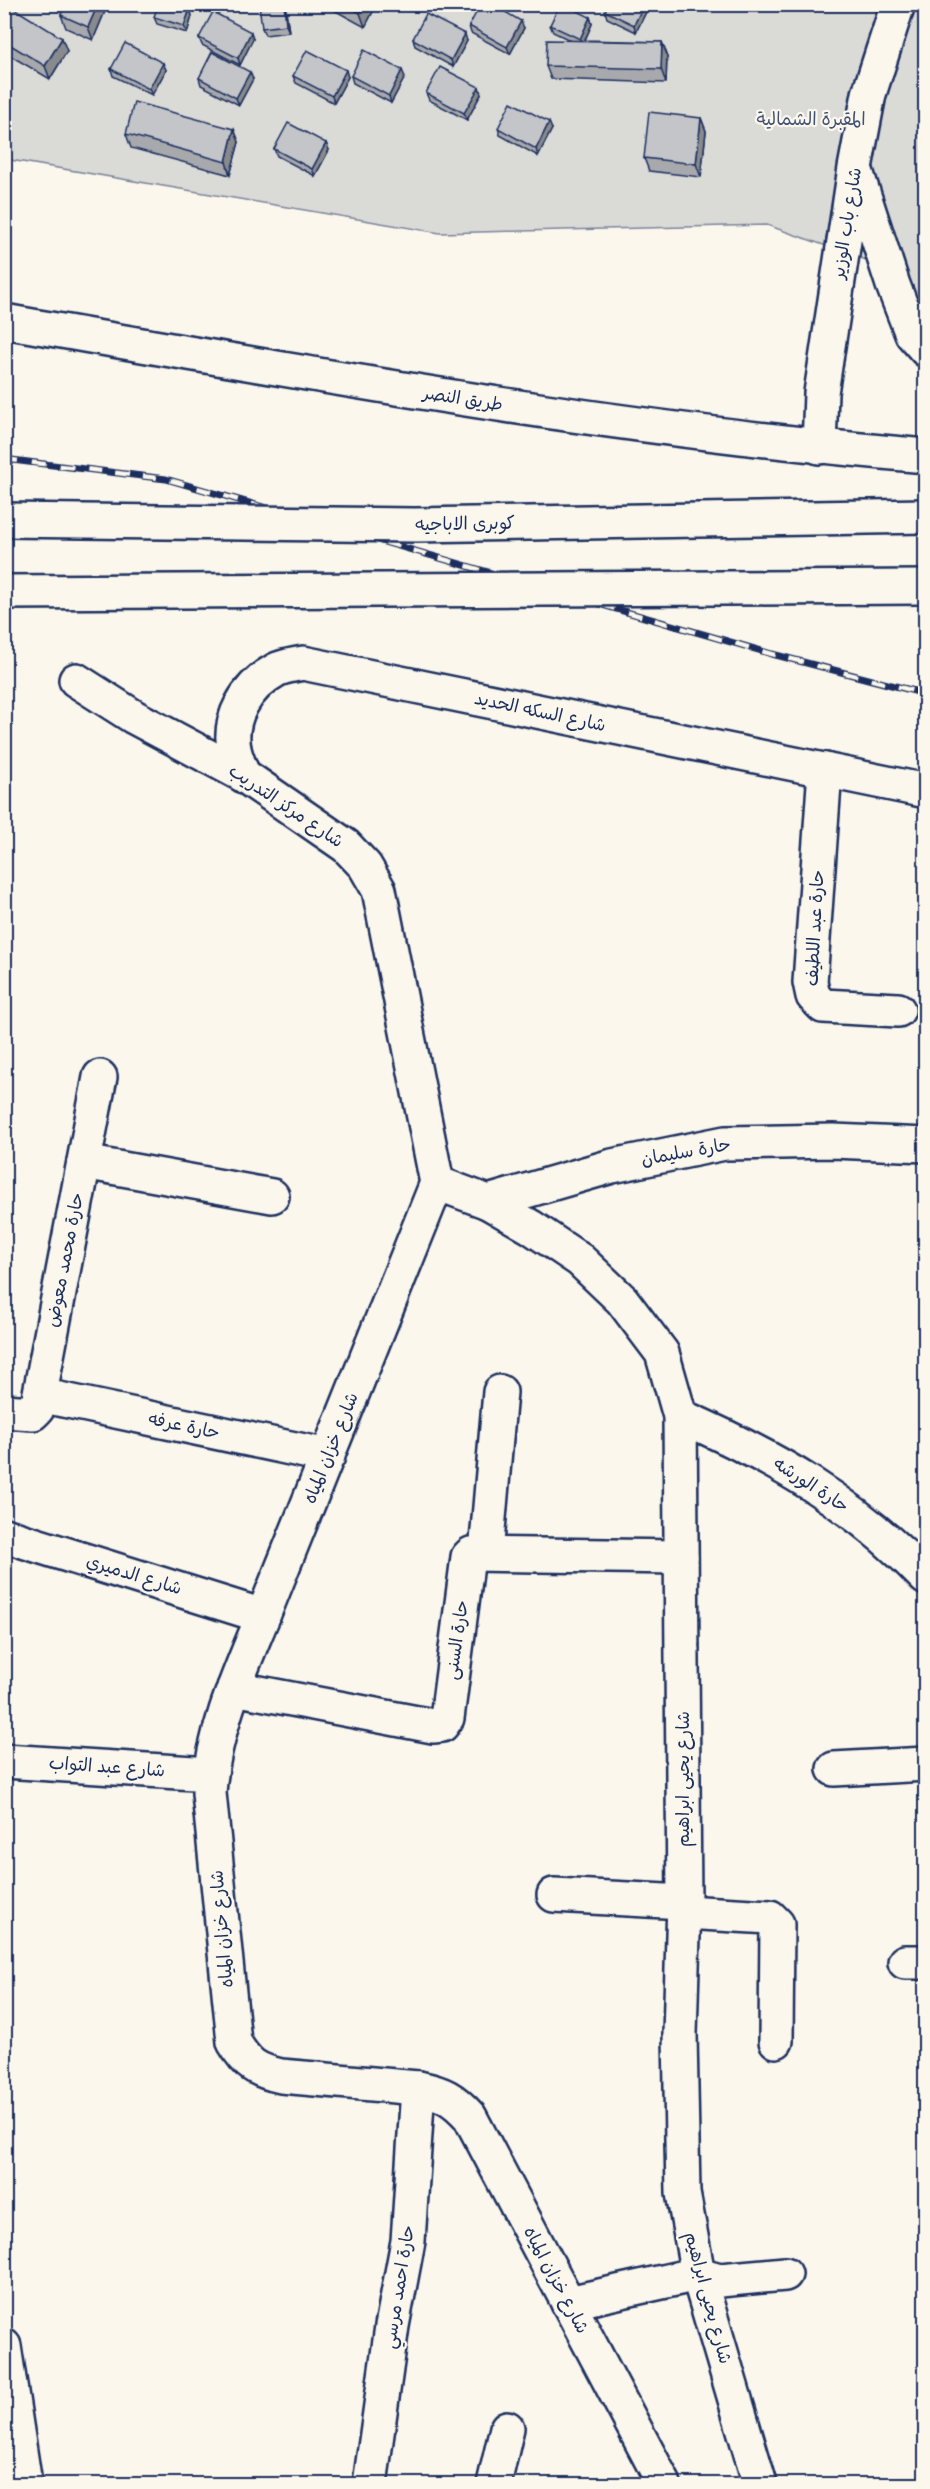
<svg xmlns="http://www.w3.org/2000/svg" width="930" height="2489" font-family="'Balsamiq Sans','Playpen Sans Arabic',sans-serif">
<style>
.green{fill:#dadad7;stroke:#7a849a;stroke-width:1.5}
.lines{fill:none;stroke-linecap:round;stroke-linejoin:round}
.minor-casing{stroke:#1b2f5e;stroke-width:38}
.minor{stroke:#fbf7ec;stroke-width:33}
.rail-casing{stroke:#1b2f5e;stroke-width:7}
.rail{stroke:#fbf7ec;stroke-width:4.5;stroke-dasharray:14;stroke-linecap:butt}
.highway-bridge-casing{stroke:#1b2f5e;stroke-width:38;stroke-linecap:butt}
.highway-bridge{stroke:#fbf7ec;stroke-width:33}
.wall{fill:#a8a9ad;stroke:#1b2f5e;stroke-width:1.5}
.shaded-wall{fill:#888a8d;stroke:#1b2f5e;stroke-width:1.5}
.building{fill:#c3c5c9;stroke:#1b2f5e;stroke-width:1.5}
.labels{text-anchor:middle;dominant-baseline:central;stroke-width:4.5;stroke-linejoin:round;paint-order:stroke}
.park-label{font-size:18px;fill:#415176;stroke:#fbf7ec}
.street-label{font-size:18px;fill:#1b2f5e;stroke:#fbf7ec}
</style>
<rect width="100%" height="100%" fill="#fbf7ec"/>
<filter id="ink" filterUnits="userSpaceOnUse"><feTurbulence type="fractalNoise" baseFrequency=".0167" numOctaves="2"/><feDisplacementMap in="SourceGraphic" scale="12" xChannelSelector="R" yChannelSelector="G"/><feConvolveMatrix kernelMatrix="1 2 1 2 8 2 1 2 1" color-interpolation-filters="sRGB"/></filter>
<g filter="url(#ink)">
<path class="green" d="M4 5H925V319L903 273 767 225 440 233 5 159Z"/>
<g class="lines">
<g class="minor-casing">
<g id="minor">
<path d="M857 174 893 285 912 334 926 350"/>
<path d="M4 321C310 374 616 430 926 456"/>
<path d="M819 447 821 393 855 168 869 94 898 4"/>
<path d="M76 680 134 717 243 775 346 846 365 866 379 890 437 1183"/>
<path d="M825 770 810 982 813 996 823 1006 898 1010"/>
<path d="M243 775C240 767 237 760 235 753 226 719 247 686 276 670 283 666 294 665 303 663L926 791"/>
<path d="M84 1162 272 1196"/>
<path d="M437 1183 263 1616C240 1672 213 1731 209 1793L234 2042C247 2064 255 2070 281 2076L418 2088C443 2093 453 2098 470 2117L664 2484"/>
<path d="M437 1183 488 1202 531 1227 580 1260 622 1300 662 1353 680 1416 684 1902 680 2034 683 2193 698 2274 760 2484"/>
<path d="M488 1202 612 1166 725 1143 833 1141 926 1145"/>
<path d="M40 1395 328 1456"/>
<path d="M4 1411 33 1413 37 1409 100 1077"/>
<path d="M680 1416C774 1457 855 1503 926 1578"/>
<path d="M4 1535 263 1616"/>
<path d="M486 1553 500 1392"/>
<path d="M234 1688 433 1726 442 1725 447 1718 468 1557 471 1554 681 1557"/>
<path d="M4 1761 210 1774"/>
<path d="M834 1769 926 1764"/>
<path d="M554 1895 684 1902"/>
<path d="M684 1912 770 1917 777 1924 776 2041"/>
<path d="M905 1962H926"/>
<path d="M568 2303 698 2274 720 2280 785 2274"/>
<path d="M4 2346 25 2484"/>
<path d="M370 2484 392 2326 408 2241 418 2088"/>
<path d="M494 2484 507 2428"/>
</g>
</g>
<use href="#minor" class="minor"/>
<g class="rail-casing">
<path id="rail" d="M4 459 166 479 772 654 926 694"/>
</g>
<use href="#rail" class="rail"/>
<g class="highway-bridge-casing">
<g id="highway-bridge">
<path d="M4 520 415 525 926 516"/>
<path d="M4 592 926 587"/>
</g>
</g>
<use href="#highway-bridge" class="highway-bridge"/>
</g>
<g class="wall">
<path d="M4 4 67 51 50 79 4 52Z"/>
<path d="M65 4H108L93 40 66 28 61 15Z"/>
<path d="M285 4 289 32 265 35 262 28Z"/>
<path d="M323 4H377L365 27Z"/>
<path d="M521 4H533L531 9Z"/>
<path d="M608 4H645L647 10 636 32 607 18 605 11Z"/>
<path d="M190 9 192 16 187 33 157 24 154 17Z"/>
<path d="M590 17 592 24 585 40 662 42 667 55 666 83 551 79 546 66 570 40 553 32 550 25Z"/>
<path d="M469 26 524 28 510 54 471 33Z"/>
<path d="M199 38 253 39 240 65 202 45Z"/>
<path d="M413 39 467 41 453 67 415 46Z"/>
<path d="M163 63 166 70 152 95 113 76 111 69Z"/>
<path d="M293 76 348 77 334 103 296 83Z"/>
<path d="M351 76 405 77 391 103 353 83Z"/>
<path d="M199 78 253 79 239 105 201 85Z"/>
<path d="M479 87 481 94 467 120 429 100 426 93Z"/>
<path d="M701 118 706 131 701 177 649 171 644 158Z"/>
<path d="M498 128 552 129 538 156 500 135Z"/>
<path d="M234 129 239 142 230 175 131 148 126 134Z"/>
<path d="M326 143 329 150 315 176 277 156 274 149Z"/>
</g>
<g class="shaded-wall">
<path d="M98 4H108L93 40 88 27Z"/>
<path d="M284 4H285L289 32 286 25Z"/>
<path d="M365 4H377L365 27 360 13Z"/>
<path d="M644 4H645L647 10 636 32 634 25Z"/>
<path d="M190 9 192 16 187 33 184 26Z"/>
<path d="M590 17 592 24 582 46 580 39Z"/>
<path d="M521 21 524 28 510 54 507 47Z"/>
<path d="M251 32 253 39 240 65 238 58Z"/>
<path d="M465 34 467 41 453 67 451 60Z"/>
<path d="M62 38 67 51 50 79 45 66Z"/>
<path d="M662 42 667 55 666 83 661 69Z"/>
<path d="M163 63 166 70 152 95 149 89Z"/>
<path d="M346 70 348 77 334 103 332 96Z"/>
<path d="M402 70 405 77 391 103 389 96Z"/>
<path d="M250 72 253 79 239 105 236 98Z"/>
<path d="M479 87 481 94 467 120 464 113Z"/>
<path d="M6 105 9 112 4 126V111Z"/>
<path d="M701 118 706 131 701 177 696 164Z"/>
<path d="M549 122 552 129 538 156 536 149Z"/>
<path d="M234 129 239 142 230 175 226 162Z"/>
<path d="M326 143 329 150 315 176 312 169Z"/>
</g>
<g class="building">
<path d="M4 4H7L62 38 45 66 4 41Z"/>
<path d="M65 4H98L88 27 61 15Z"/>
<path d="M158 4H176L190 9 184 26 154 17Z"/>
<path d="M259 4H284L286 25 262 28Z"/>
<path d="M343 4H365L360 13Z"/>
<path d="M481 4H491L521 21 507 47 469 26Z"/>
<path d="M560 4H563L590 17 580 39 550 25Z"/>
<path d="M608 4H644L634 25 605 11Z"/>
<path d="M213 12 251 32 238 58 199 38Z"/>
<path d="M426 14 465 34 451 60 413 39Z"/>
<path d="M547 40 662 42 661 69 546 66Z"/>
<path d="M125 43 163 63 149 89 111 69Z"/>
<path d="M307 50 346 70 332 96 293 76Z"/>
<path d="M364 50 402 70 389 96 351 76Z"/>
<path d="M212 52 250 72 236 98 199 78Z"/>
<path d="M440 67 479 87 464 113 426 93Z"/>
<path d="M134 102 234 129 226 162 126 134Z"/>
<path d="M511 102 549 122 536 149 498 128Z"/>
<path d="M649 112 701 118 696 164 644 158Z"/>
<path d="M288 123 326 143 312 169 274 149Z"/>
</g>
</g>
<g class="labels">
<g class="park-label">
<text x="811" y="119">المقبرة الشمالية</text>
</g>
<g class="street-label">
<text transform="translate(847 223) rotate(-81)">شارع باب الوزير</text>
<text transform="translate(463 399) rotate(9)">طريق النصر</text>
<text transform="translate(465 524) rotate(-1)">كوبرى الاباجيه</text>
<text transform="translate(540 712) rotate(12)">شارع السكه الحديد</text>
<text transform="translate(286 806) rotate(34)">شارع مركز التدريب</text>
<text transform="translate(815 928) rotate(-87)">حارة عبد اللطيف</text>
<text transform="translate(686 1152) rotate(-10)">حارة سليمان</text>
<text transform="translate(65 1260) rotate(-79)">حارة محمد معوض</text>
<text transform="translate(184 1426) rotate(12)">حارة عرفه</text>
<text transform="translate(331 1448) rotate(-68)">شارع خزان المياه</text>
<text transform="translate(811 1485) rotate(33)">حارة الورشه</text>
<text transform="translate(134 1575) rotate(17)">شارع الدميري</text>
<text transform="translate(457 1640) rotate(-82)">حارة السنى</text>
<text transform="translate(107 1767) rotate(4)">شارع عبد التواب</text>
<text transform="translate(683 1779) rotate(-90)">شارع يحيى ابراهيم</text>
<text transform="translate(222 1929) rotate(-95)">شارع خزان المياه</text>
<text transform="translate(556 2280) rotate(62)">شارع خزان المياه</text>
<text transform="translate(399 2287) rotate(-81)">حارة احمد مرسي</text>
<text transform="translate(708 2298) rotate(75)">شارع يحيى ابراهيم</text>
</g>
</g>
<rect width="930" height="2489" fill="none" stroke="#fbf7ec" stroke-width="24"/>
<rect x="12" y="12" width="906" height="2465" fill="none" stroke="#1b2f5e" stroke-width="2" filter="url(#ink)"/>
</svg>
